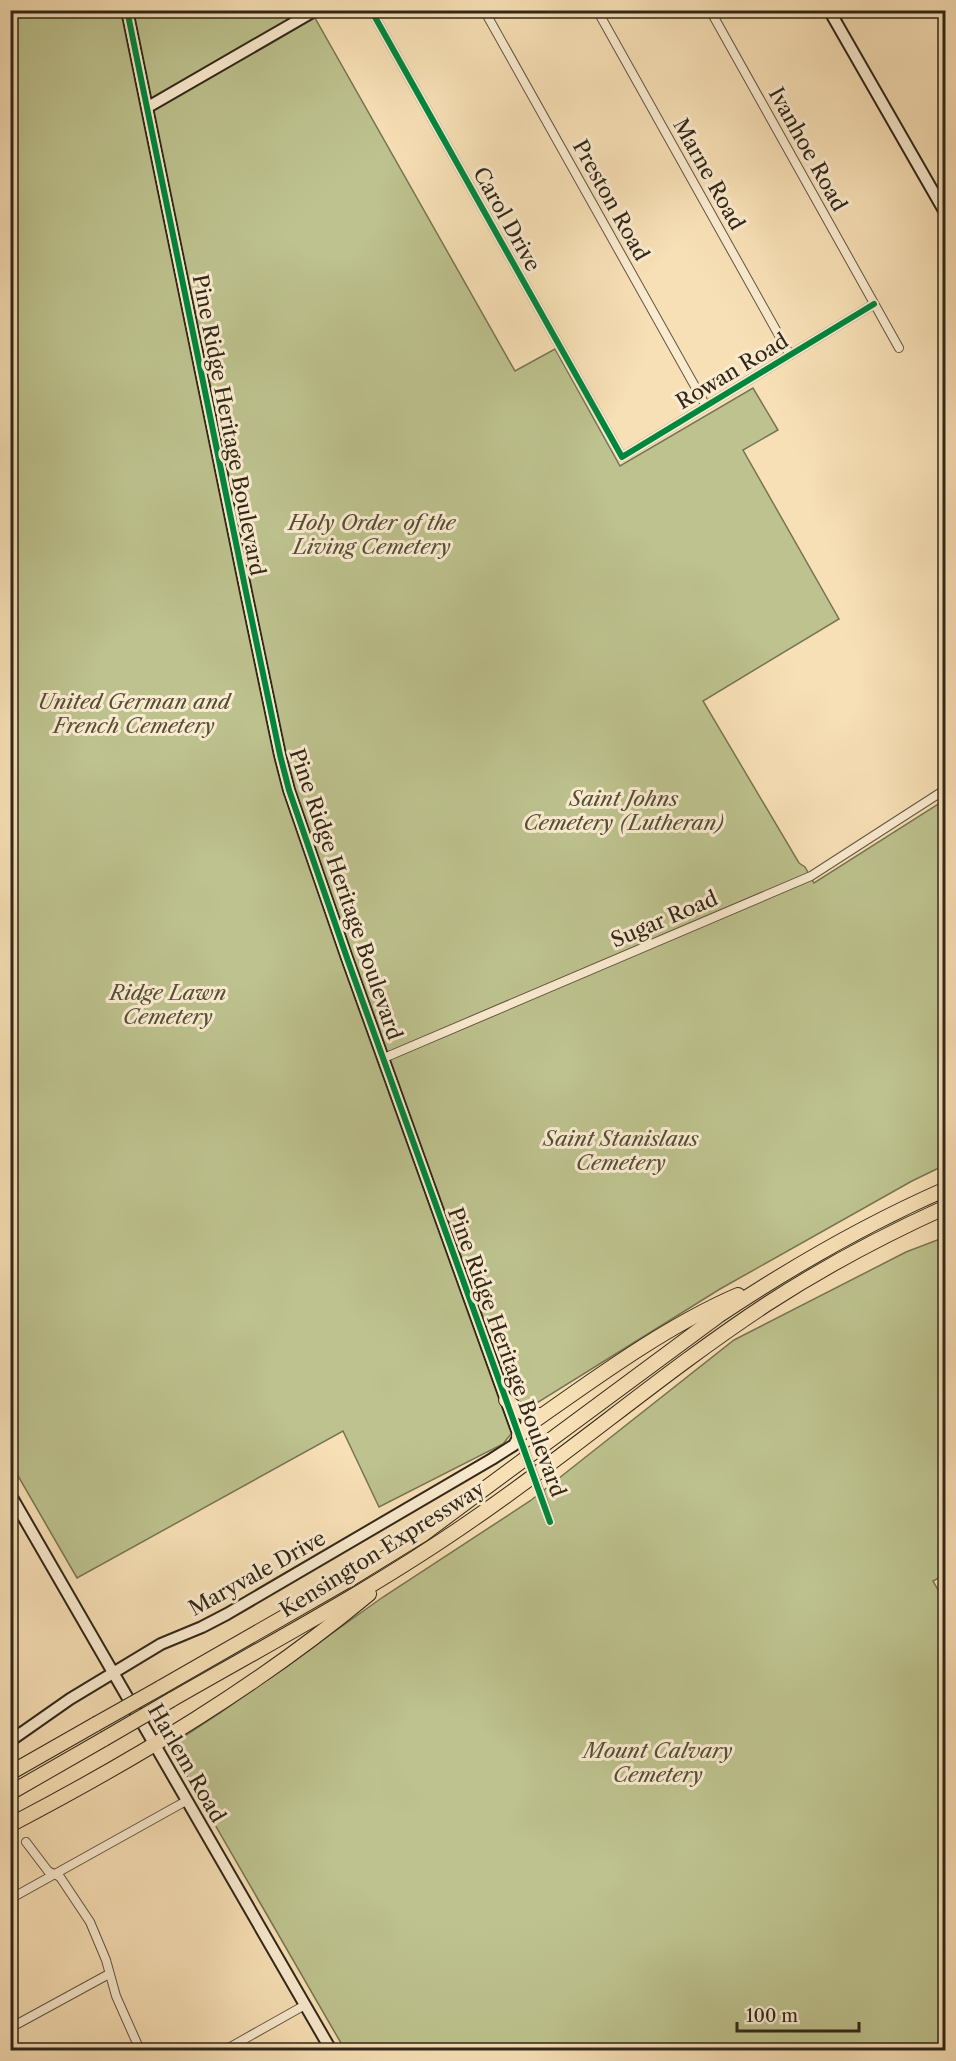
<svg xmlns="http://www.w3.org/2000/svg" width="956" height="2061" font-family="'Libre Caslon Text',serif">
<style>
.green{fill:#bdc28e;stroke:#777453;stroke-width:1.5}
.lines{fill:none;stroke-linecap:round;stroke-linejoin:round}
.street-casing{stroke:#635540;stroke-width:10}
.secondary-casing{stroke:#312718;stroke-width:14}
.highway-casing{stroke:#312718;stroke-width:16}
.street{stroke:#faebd0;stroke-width:8}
.secondary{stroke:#faebd0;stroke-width:10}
.highway{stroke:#f8e0b6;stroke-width:14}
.street-bridge-casing{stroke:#635540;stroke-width:10;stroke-linecap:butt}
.highway-bridge-casing{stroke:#312718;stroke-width:16;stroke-linecap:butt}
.street-bridge{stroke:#faebd0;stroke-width:8}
.highway-bridge{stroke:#f8e0b6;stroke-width:14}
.cycleway-casing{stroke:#faebd0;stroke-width:10}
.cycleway{stroke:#00873e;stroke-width:6}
.labels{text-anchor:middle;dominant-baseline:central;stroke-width:6;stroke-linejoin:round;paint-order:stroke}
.street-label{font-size:21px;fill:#312718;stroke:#faebd0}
.park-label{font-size:21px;font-style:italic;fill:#544e36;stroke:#faebd0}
</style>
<rect width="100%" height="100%" fill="#f8e0b6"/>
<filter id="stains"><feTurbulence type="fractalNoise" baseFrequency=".00333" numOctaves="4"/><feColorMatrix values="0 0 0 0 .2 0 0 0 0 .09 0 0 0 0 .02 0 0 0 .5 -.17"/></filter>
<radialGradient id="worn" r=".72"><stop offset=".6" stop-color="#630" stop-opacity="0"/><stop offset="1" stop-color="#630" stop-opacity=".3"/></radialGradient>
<g class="green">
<path d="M10 11H311L515 371 555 349 620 466 753 388 778 430 743 450 839 619 703 701 799 863 805 867 814 883 946 799 945 1165 912 1181 720 1289 535 1404 503 1444 379 1507 343 1431 77 1578 10 1462Z"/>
<path d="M945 1237 946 1574 933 1581 946 1604 945 2050H345L177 1759 175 1746 177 1741 220 1713 383 1597 530 1501 734 1340 906 1252Z"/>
</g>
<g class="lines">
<g class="street-casing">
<g id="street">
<path d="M371 10 622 457 874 304"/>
<path d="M484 10 706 406"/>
<path d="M597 10 790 355"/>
<path d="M710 10 899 348"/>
<path d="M384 1058 811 876 946 789"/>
<path d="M540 1493 550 1522"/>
<path d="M26 1842 48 1871 60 1877 90 1922 106 1960 116 1996 140 2050"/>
<path d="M10 1899 186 1801"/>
<path d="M10 2028 109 1974"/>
<path d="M225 2050 305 2005"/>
</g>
</g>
<g class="secondary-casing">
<g id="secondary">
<path d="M829 10 946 214"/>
<path d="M148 107 316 10"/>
<path d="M10 1494 331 2050"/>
<path d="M10 1741 70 1699 161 1644 202 1627 227 1614 492 1459 514 1445 519 1436 347 958 289 790 280 755 246 592 127 10"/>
</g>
</g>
<g class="highway-casing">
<g id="highway">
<path d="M506 1400C518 1411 526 1417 542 1415"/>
<path d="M519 1436 530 1424C594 1379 666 1326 738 1295"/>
<path d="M160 1688 352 1578 422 1535 718 1316C790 1268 866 1224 946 1189"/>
<path d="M171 1700C272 1642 376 1587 472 1520 573 1451 665 1371 767 1304 824 1267 884 1235 946 1207"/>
<path d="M10 1773 96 1724"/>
<path d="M10 1793 104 1739"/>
<path d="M10 1825C136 1759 260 1685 369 1594"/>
</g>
</g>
<use href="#street" class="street"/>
<use href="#secondary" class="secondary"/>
<use href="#highway" class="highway"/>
<g class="street-bridge-casing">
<path id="street-bridge" d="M523 1447 540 1493"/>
</g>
<g class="highway-bridge-casing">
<g id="highway-bridge">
<path d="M96 1724 160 1688"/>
<path d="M104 1739 171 1700"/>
</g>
</g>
<use href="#street-bridge" class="street-bridge"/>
<use href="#highway-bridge" class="highway-bridge"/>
<g class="cycleway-casing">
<g id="cycleway">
<path d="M127 10 246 592 280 755 289 790 347 958 550 1522"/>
<path d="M371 10 622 457 874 304"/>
</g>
</g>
<use href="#cycleway" class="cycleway"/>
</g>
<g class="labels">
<g class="street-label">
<text transform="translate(808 149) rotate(61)">Ivanhoe Road</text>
<text transform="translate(709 174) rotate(61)">Marne Road</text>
<text transform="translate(611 200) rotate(61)">Preston Road</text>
<text transform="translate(507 219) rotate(61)">Carol Drive</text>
<text transform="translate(732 371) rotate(-31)">Rowan Road</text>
<text transform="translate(229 425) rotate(79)">Pine Ridge Heritage Boulevard</text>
<text transform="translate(346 894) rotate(71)">Pine Ridge Heritage Boulevard</text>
<text transform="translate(664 919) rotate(-23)">Sugar Road</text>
<text transform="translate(507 1352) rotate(70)">Pine Ridge Heritage Boulevard</text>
<text transform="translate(382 1549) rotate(-32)">Kensington Expressway</text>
<text transform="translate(257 1573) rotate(-29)">Maryvale Drive</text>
<text transform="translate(187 1763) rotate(60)">Harlem Road</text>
</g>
<g class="park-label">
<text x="372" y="522">Holy Order of the<tspan x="372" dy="24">Living Cemetery</tspan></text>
<text x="134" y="701">United German and<tspan x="134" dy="24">French Cemetery</tspan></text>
<text x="624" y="798">Saint Johns<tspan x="624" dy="24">Cemetery (Lutheran)</tspan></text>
<text x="168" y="992">Ridge Lawn<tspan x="168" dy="24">Cemetery</tspan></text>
<text x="621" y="1138">Saint Stanislaus<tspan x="621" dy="24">Cemetery</tspan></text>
<text x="658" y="1750">Mount Calvary<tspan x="658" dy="24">Cemetery</tspan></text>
</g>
</g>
<rect width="956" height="2061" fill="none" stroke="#f8e0b6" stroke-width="36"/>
<rect x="12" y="12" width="932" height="2037" fill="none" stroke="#312718" stroke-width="3"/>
<rect x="18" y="18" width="920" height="2025" fill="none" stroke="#312718" stroke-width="1.5"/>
<path d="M737 2022v9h122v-9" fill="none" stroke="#312718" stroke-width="3"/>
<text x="746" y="2022" font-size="18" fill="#312718" stroke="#faebd0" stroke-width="4.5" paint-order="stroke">100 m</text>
<rect width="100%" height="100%" filter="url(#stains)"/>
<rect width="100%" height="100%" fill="url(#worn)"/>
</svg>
